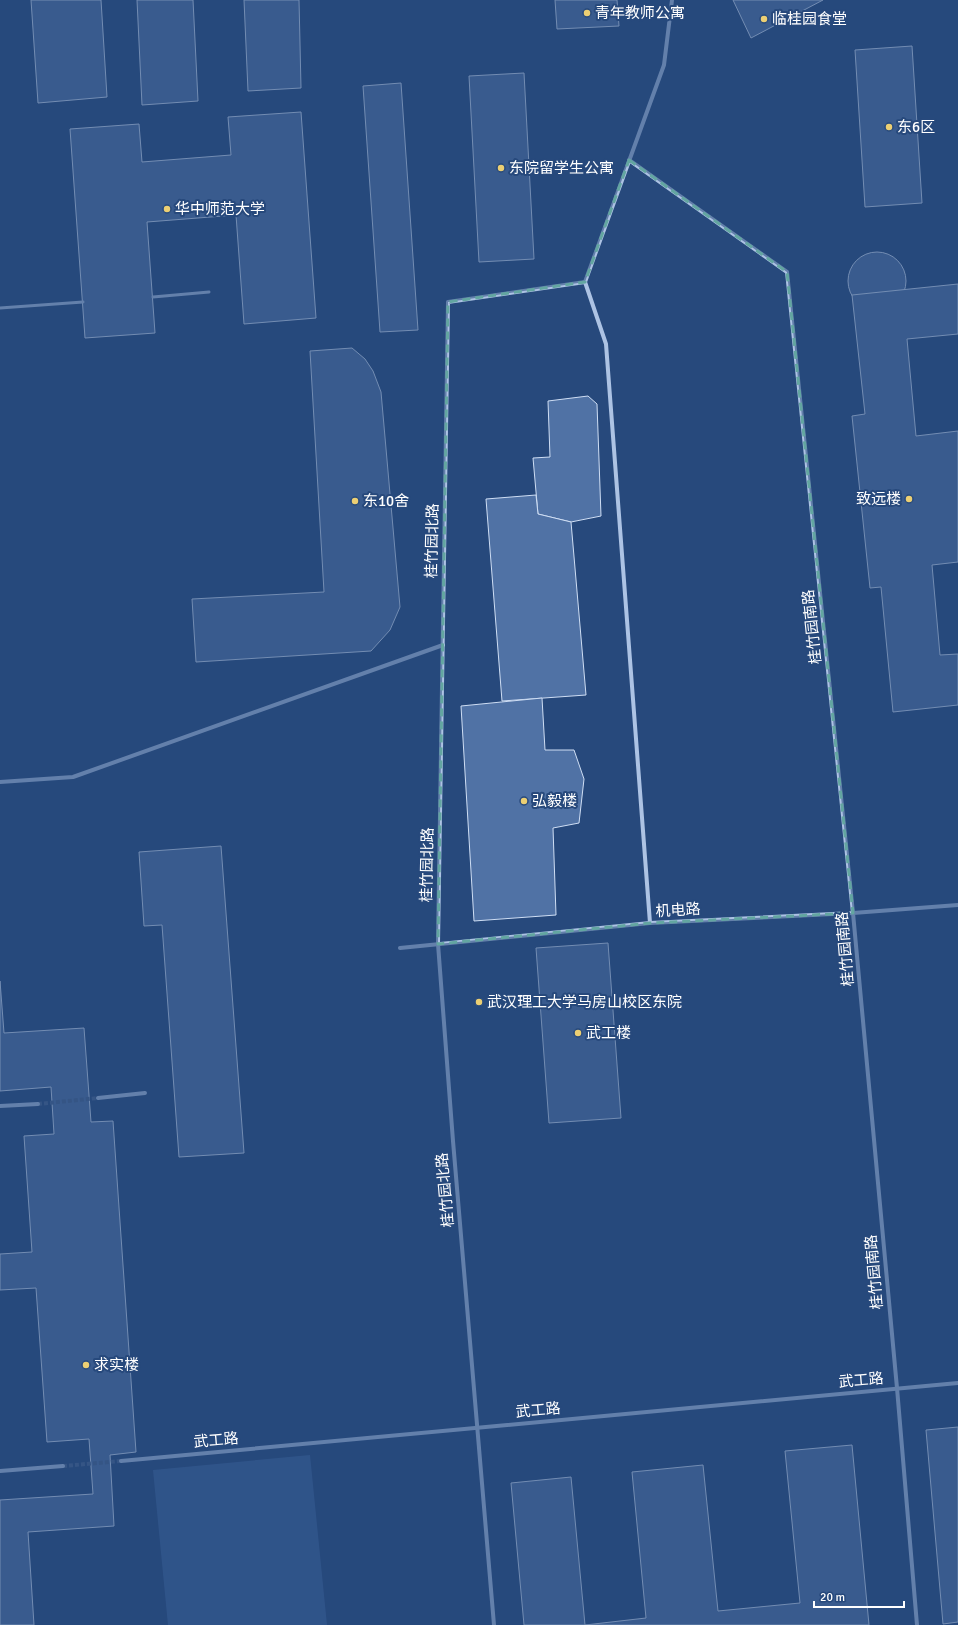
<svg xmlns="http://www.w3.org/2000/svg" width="958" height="1625" font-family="Signika,'Noto Sans SC',sans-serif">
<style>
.green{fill:#3b629a}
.building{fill:#5072a5;stroke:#cfdef4}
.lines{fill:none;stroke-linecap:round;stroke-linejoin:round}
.street-tunnel{stroke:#476490;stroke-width:4;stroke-dasharray:4 2;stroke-linecap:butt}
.lane{stroke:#adc3e4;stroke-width:3}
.street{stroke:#adc3e4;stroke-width:4}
.marked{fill:none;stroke:#63a6a1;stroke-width:3;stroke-dasharray:8 5;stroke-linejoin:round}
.poi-dot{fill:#eccf73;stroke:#27497c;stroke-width:1.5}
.labels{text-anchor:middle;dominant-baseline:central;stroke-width:4;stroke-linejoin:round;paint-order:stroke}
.poi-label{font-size:15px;fill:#fff;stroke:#27497c;text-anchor:start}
.street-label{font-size:15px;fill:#fff;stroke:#27497c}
</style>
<rect width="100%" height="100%" fill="#27497c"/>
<path class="green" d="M310 1455 327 1625H168L153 1470Z"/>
<g class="building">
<path d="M31 0H101L107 97 38 103Z"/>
<path d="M137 0H193L198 101 142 105Z"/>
<path d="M244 0H299L301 88 248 91Z"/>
<path d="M555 0H617L619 26 557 29Z"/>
<path d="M733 0H823L751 38Z"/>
<path d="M912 46 922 203 865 207 855 50Z"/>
<path d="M524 73 534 259 479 262 469 76Z"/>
<path d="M401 83 418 330 380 332 363 86Z"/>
<path d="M301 112 316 318 244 324 236 215 147 222 155 333 85 338 70 129 139 124 142 162 231 155 228 117Z"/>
<circle cx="877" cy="281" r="29"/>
<path d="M958 284V334L907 339 916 436 958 431V562L932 565 940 655 958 654V705L893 712 881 587 870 588 852 416 865 414 852 295Z"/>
<path d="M352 348 365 359 373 371 381 392 400 607 390 630 371 651 196 662 192 599 324 592 310 351Z"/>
<path d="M588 396 597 404 601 516 571 522 538 514 533 458 550 457 548 401Z"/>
<path d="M536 495 538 514 571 522 586 695 502 701 486 499Z"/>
<path d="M542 698 545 750H574L584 779 579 823 553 828 556 915 474 921 461 706Z"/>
<path d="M221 846 244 1153 179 1157 162 925 144 926 139 852Z"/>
<path d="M608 943 621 1118 549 1123 536 948Z"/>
<path d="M0 981 4 1033 84 1028 91 1122 113 1121 136 1452 110 1455 114 1526 28 1532 34 1625H0V1500L93 1494 89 1439 47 1442 36 1288 0 1290V1254L32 1252 24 1136 54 1134 51 1087 0 1091Z"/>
<path d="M958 1427V1622L943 1624 926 1430Z"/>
<path d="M852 1445 869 1625H524L511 1483 571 1477 585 1625 646 1618 632 1472 703 1465 718 1611 800 1603 785 1451Z"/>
</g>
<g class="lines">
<g class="street-tunnel">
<path d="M38 1104 98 1098"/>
<path d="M63 1466 121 1461"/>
</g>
<g class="lane">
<path d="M153 297 209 292"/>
<path d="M0 308 83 302"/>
</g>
<g class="street">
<path d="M629 160 787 272 853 913 897 1388 917 1625"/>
<path d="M585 282 606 344 650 923"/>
<path d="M0 782 73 777 443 645"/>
<path d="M400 948 650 923 853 913 958 905"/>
<path d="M98 1098 145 1093"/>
<path d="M0 1106 38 1104"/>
<path d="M121 1461 958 1383"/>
<path d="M0 1471 63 1466"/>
<path d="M494 1625 453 1141 438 944 448 302 585 282 664 65 672 0"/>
</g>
</g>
<path d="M0 0H958V1625H0ZM629 160 787 272 853 913 650 923 438 944 448 302 585 282Z" fill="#27497c" fill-opacity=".55" fill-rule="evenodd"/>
<path class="marked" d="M629 160 787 272 853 913 650 923 438 944 448 302 585 282Z"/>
<g class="poi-dot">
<circle cx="587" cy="13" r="4"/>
<circle cx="764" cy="19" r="4"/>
<circle cx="889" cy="127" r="4"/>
<circle cx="501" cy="168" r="4"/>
<circle cx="167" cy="209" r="4"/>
<circle cx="909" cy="499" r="4"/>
<circle cx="355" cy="501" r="4"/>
<circle cx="524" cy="801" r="4"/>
<circle cx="479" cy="1002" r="4"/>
<circle cx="578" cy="1033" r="4"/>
<circle cx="86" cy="1365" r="4"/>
</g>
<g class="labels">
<g class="poi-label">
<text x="595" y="13">青年教师公寓</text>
<text x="772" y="19">临桂园食堂</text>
<text x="897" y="127">东6区</text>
<text x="509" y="168">东院留学生公寓</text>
<text x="175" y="209">华中师范大学</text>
<text x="901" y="499" text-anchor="end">致远楼</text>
<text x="363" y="501">东10舍</text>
<text x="532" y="801">弘毅楼</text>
<text x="487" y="1002">武汉理工大学马房山校区东院</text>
<text x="586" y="1033">武工楼</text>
<text x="94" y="1365">求实楼</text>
</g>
<g class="street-label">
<text transform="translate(432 541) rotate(-89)">桂竹园北路</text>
<text transform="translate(812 627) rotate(-96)">桂竹园南路</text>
<text transform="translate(427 865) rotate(-89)">桂竹园北路</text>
<text transform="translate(678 910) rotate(-3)">机电路</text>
<text transform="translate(845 949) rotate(-95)">桂竹园南路</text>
<text transform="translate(445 1190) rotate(-95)">桂竹园北路</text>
<text transform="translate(874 1272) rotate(-95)">桂竹园南路</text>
<text transform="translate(861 1380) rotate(-5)">武工路</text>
<text transform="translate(538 1410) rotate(-5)">武工路</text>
<text transform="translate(216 1440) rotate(-5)">武工路</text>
</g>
</g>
<path d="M814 1601v6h90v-6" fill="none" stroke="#ffffff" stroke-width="2"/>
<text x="820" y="1601" font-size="12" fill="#ffffff" stroke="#27497c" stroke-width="3" paint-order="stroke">20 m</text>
</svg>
